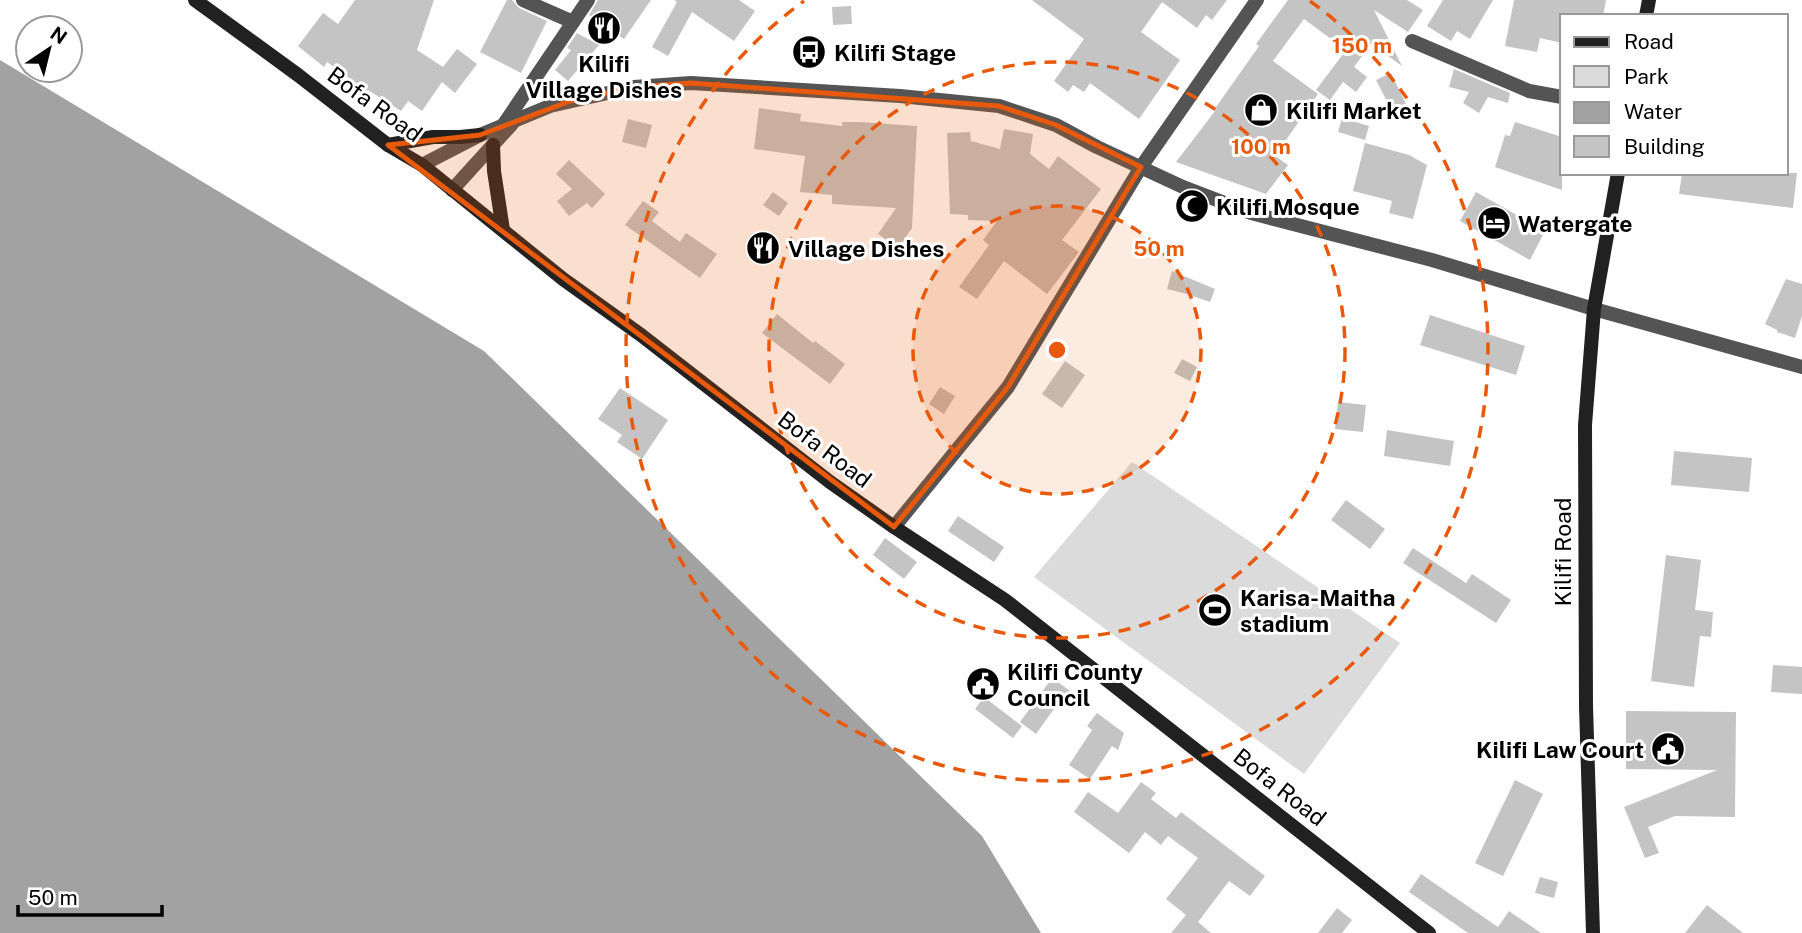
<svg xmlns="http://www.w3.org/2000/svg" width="1802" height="933" font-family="'Public Sans',sans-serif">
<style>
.green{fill:#dbdbdb}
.water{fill:#a2a2a2}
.building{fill:#c4c4c4}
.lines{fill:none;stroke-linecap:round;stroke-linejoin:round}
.street{stroke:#545454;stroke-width:14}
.secondary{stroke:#212121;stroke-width:14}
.marked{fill:#e8590c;fill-opacity:0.2;stroke:#e8590c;stroke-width:5;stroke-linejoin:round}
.ring{fill:none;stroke:#e8590c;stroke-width:3.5;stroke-dasharray:12 9}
.labels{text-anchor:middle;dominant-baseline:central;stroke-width:6;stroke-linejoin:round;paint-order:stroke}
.poi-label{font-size:23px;font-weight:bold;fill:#000;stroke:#fff;text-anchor:start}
.street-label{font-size:23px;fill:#000;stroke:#fff}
.centre{fill:#e8590c;stroke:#fff;stroke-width:3.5}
.ring-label{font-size:21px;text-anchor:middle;font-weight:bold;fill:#e8590c;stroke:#fff;stroke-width:6;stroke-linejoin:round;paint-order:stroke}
</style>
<rect width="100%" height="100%" fill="#fff"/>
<path class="green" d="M1132 462 1400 643 1304 774 1034 577Z"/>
<path class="water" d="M0 60 484 351 982 836 1041 933H0Z"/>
<g class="building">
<path d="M355 0H434L417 50 443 67 457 49 477 64 455 93 442 82 422 111 408 101 401 111 368 90 367 91 327 62 324 67 298 46 323 13 338 24Z"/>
<path d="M507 0H512L519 8 547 21 521 73 480 52Z"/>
<path d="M598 0H651L624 39 589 15Z"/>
<path d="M674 0H739L755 11 734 41 692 12 668 56 652 47 677 2Z"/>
<path d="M1032 0H1227L1212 20 1206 15 1197 28 1162 2 1141 32 1180 60 1139 119 1090 83 1084 92 1073 85 1068 92 1054 81 1084 39Z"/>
<path d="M1288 0H1407L1423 10 1408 32 1374 10 1402 66 1371 44 1354 67 1367 77 1356 92 1343 82 1330 100 1316 90 1346 50 1304 19 1273 61 1318 94 1275 156 1288 165 1266 194 1176 162 1215 111 1214 110 1259 46 1256 44Z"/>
<path d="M1443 0H1493L1470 39 1457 31 1451 41 1427 26Z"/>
<path d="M1514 0H1606L1603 16H1562V43L1540 38 1537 52 1505 46Z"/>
<path d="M851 6 852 24 833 25 832 7Z"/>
<path d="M577 33 599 45 568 81 555 70 571 50 567 48Z"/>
<path d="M1454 69 1510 93 1508 103 1488 97 1479 113 1463 103 1469 92 1449 87Z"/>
<path d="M1391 73 1406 104 1392 111 1376 80Z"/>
<path d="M759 108 801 114 800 121 842 126V122H860L917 126 912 228 898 248 878 234 896 208 832 204V195L800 192 805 156 754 149Z"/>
<path d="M1342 118 1369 126 1365 140 1338 132Z"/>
<path d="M628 119 652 125 646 148 622 142Z"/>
<path d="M1515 122 1562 137V190L1495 167 1505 135 1510 136Z"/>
<path d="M1004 129 1033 134 1030 154 1049 169 1058 156 1101 189 1062 240 1079 252 1047 294 1004 261 977 299 959 287 989 245 983 240 997 221 968 220V215L950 214 947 133 970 132 971 141 1000 149Z"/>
<path d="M1365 143 1409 155 1427 165 1413 219 1389 213 1392 201 1353 191Z"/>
<path d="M569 160 605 194 592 208 587 203 569 216 557 201 572 189 556 174Z"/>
<path d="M1682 173H1797L1793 208 1679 194Z"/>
<path d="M773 192 788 203 779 216 763 205Z"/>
<path d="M1476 192 1545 231 1530 260 1460 221Z"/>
<path d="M643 201 659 212 652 221 680 242 686 233 717 254 700 278 625 225Z"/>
<path d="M1172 271 1215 289 1210 302 1187 294 1167 289Z"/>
<path d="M1786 279 1802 284V316L1795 338 1777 332V330L1765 324Z"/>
<path d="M777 314 813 343 815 341 845 364 830 384 762 333Z"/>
<path d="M1430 315 1525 346 1516 375 1420 345Z"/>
<path d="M1182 359 1197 367 1190 381 1174 373Z"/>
<path d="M1065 361 1085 375 1062 408 1042 394Z"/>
<path d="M940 387 955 396 944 414 929 404Z"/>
<path d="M620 388 668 420 642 459 617 442 622 435 598 419Z"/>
<path d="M1338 402 1366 405 1363 432 1335 429Z"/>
<path d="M1387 430 1454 441 1450 466 1384 456Z"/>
<path d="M1674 451 1752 458 1749 492 1671 485Z"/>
<path d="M1346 500 1385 529 1370 549 1331 520Z"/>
<path d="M958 516 1004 547 994 562 948 531Z"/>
<path d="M885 538 917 562 904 579 873 555Z"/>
<path d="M1413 548 1466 583 1472 574 1511 600 1496 623 1403 563Z"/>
<path d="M1666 555 1701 560 1695 610 1713 612 1711 637 1700 636 1694 687 1651 681Z"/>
<path d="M1773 665 1802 667V694L1771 692Z"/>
<path d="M1052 678 1073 693 1064 695 1036 734 1020 722Z"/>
<path d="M984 697 1022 726 1013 738 975 709Z"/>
<path d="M1626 711 1736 712 1735 817 1675 816 1648 827 1659 853 1645 858 1624 807 1717 770 1626 769Z"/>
<path d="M1097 713 1124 733 1118 750 1112 746 1090 779 1069 765 1092 730 1087 726Z"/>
<path d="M1515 780 1543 794 1503 876 1475 863Z"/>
<path d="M1141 782 1156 793 1151 799 1176 818 1181 812 1265 876 1250 896 1229 881 1198 922 1211 933H1171L1186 915 1166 899 1198 858 1168 836 1161 845 1145 832 1129 853 1074 812 1088 792 1118 813Z"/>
<path d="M1421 874 1498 927 1509 911 1541 933H1468L1409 892Z"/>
<path d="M1540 877 1558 882 1554 898 1535 893Z"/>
<path d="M1707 905 1743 933H1685Z"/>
<path d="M1337 908 1352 920 1342 933H1318Z"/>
</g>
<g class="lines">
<g class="street">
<path d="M523 0 573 22"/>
<path d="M1412 41 1529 91 1562 97"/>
<path d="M504 124 588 0"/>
<path d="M422 165 480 135 550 106 634 87 691 83 900 96 999 106 1056 125 1097 147 1183 187 1251 213 1432 260 1594 309 1802 367"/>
<path d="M452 190 512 124"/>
<path d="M894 527 1008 387 1141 167 1257 0"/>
</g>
<g class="secondary">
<path d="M195 0 298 75 388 145 422 165 563 279 641 335 830 482 894 527 1005 600 1429 933"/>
<path d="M1646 16 1649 0"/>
<path d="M388 145 433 137H460L480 135"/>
<path d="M493 145 494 171 503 230"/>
<path d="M1593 933 1586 706 1585 425 1594 309 1618 173"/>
</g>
</g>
<path class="marked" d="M691 83 999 106 1056 125 1141 167 1008 387 894 527 388 145 480 135 570 101 634 87Z"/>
<circle cx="1057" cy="350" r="144" fill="#e8590c" fill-opacity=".12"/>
<g class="ring">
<circle cx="1057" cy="350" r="144"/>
<circle cx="1057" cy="350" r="288"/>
<path d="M1310 1A431 431 0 1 1 804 1"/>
</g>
<defs>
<g id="restaurant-disc" transform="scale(1.75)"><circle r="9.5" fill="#000" stroke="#fff"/><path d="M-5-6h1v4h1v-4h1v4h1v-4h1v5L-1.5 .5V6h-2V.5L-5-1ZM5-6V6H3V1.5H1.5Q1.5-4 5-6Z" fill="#fff"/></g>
<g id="bus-disc" transform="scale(1.75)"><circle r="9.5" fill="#000" stroke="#fff"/><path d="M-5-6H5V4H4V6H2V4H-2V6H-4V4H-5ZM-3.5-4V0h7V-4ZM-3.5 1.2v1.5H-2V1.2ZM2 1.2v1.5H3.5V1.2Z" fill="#fff"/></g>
<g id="shop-disc" transform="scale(1.75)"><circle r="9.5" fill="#000" stroke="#fff"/><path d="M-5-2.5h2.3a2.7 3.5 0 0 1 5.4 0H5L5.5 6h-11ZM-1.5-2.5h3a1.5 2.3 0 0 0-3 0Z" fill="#fff"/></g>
<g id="mosque-disc" transform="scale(1.75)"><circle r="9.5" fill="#000" stroke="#fff"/><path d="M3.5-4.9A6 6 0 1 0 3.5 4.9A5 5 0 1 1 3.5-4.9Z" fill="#fff"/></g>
<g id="hotel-disc" transform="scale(1.75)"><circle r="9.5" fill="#000" stroke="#fff"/><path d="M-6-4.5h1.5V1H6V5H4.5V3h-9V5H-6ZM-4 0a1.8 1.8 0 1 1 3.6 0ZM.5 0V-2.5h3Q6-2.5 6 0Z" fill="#fff"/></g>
<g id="stadium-disc" transform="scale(1.75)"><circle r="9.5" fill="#000" stroke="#fff"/><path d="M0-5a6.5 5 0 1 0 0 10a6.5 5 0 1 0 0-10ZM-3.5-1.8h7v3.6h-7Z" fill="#fff"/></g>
<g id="civic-disc" transform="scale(1.75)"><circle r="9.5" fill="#000" stroke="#fff"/><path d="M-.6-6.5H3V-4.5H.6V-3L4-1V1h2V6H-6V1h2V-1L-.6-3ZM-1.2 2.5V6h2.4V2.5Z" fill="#fff"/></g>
</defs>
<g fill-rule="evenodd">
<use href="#restaurant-disc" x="604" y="28"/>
<use href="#bus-disc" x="809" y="52"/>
<use href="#shop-disc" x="1261" y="110"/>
<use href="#mosque-disc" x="1192" y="206"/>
<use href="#hotel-disc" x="1494" y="223"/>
<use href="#restaurant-disc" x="763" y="248"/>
<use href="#stadium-disc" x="1215" y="610"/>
<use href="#civic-disc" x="983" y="684"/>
<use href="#civic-disc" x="1668" y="749"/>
</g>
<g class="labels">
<g class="poi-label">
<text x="834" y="52">Kilifi Stage</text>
<text x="604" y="63" text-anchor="middle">Kilifi<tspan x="604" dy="26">Village Dishes</tspan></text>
<text x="1286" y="110">Kilifi Market</text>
<text x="1216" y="206">Kilifi Mosque</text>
<text x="1518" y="223">Watergate</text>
<text x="788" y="248">Village Dishes</text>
<text x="1240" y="597">Karisa-Maitha<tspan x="1240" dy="26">stadium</tspan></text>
<text x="1007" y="671">Kilifi County<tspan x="1007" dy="26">Council</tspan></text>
<text x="1644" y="749" text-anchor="end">Kilifi Law Court</text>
</g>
<g class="street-label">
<text transform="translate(375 104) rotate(36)">Bofa Road</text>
<text transform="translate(825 449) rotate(37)">Bofa Road</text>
<text transform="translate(1562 552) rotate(-90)">Kilifi Road</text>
<text transform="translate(1280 787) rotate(38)">Bofa Road</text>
</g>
</g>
<circle cx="1057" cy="350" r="10" class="centre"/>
<g class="ring-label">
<text x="1362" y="53">150 m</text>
<text x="1261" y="154">100 m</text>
<text x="1159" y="256">50 m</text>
</g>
<rect x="1560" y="14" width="228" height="161" fill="#ffffff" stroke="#999999" stroke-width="2"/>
<rect x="1574" y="37" width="35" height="10" fill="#212121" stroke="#999999" stroke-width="2"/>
<text x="1624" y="49" font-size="21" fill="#000000">Road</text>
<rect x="1574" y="66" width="35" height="21" fill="#dbdbdb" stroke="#999999" stroke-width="2"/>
<text x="1624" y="84" font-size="21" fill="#000000">Park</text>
<rect x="1574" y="102" width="35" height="21" fill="#a2a2a2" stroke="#999999" stroke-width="2"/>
<text x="1624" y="119" font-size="21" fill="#000000">Water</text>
<rect x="1574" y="136" width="35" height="21" fill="#c4c4c4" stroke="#999999" stroke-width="2"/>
<text x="1624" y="154" font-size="21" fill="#000000">Building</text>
<g transform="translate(49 49) rotate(35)"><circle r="33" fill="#ffffff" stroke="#999999" stroke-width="2"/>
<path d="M0-5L12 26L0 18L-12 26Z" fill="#000000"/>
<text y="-10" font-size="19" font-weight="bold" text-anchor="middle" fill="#000000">N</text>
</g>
<path d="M18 905v10h144v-10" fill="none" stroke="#000000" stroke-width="3.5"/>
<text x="28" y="905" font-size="21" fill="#000000" stroke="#ffffff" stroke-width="5" paint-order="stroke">50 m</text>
</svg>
